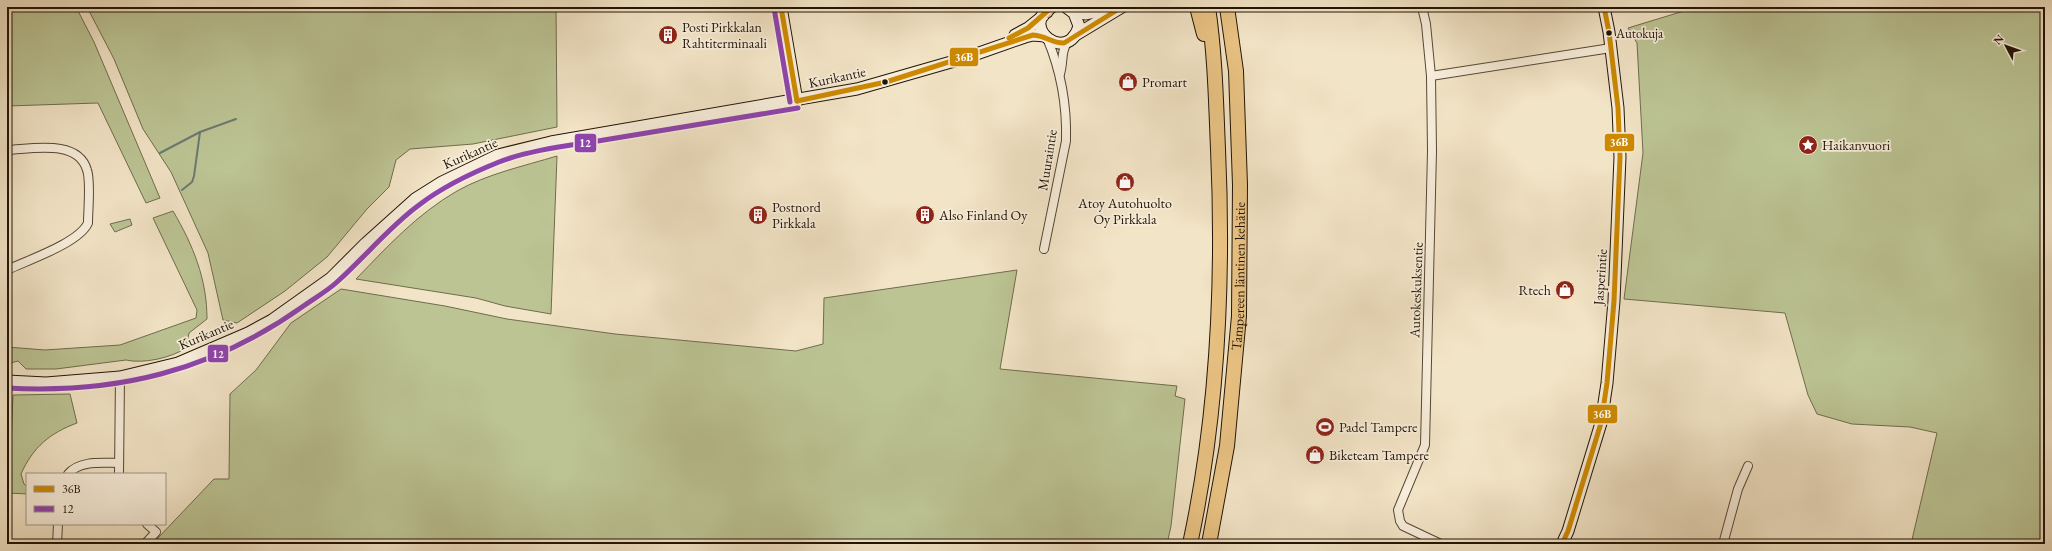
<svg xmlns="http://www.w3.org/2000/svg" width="2052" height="551" font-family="'EB Garamond',serif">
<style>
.green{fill:#bcc494;stroke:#6f6c4d}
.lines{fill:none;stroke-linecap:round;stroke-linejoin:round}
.stream{stroke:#6b7a71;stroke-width:2}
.street-casing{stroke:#564836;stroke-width:10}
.secondary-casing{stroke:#221406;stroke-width:13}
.highway-casing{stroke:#221406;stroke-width:16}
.street{stroke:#f7edda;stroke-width:8}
.secondary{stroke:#f7edda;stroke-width:11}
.highway{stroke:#e9c283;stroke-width:14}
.bus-1-casing{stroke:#f7edda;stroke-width:8}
.bus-2-casing{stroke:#f7edda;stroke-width:8}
.bus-1{stroke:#cc8901;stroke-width:5}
.bus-2{stroke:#8e44ad;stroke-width:5}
.bus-dot{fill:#221406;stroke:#f7edda;stroke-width:1.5}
.labels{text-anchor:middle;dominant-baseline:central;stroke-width:3.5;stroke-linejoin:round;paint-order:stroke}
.bus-label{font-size:13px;fill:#221406;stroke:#f7edda;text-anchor:start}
.poi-label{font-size:14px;fill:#221406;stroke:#f7edda;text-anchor:start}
.street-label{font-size:14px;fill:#221406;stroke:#f7edda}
.line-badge{stroke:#f7edda;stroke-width:1.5}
.badge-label{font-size:11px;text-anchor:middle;font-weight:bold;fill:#fff}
</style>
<rect width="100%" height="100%" fill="#f2e4c6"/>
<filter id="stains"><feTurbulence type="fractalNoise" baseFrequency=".005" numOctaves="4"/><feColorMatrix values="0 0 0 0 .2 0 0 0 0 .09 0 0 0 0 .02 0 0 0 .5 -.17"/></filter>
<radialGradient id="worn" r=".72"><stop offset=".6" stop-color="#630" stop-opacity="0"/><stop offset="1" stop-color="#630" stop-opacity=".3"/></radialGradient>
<g class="green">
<path d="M7 7H76L94 42 160 198 146 203 98 103 7 106Z"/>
<path d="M87 7H556L557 127 473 144 410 149 396 160 389 187 367 209 327 257 285 291 237 323 223 320 208 253 171 172 143 129 114 59Z"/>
<path d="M1697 7H2045V544H1911L1937 433 1910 427 1852 424 1817 414 1808 395 1785 313 1624 299 1643 153 1637 43 1628 28Z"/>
<path d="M557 156 551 314 505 306 476 298 356 279C387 247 417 214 457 191 487 174 524 166 557 156Z"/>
<path d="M173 211C193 245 207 279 207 319L189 333 186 348C171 358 143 364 126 360L56 369H26L18 361 7 364V347L45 350 120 345 196 318 197 310 153 218Z"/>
<path d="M130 219 132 225 115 232 110 224Z"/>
<path d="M1017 270 1000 369 1177 386 1175 396 1185 399 1171 526 1167 544H163L157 539 214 479H229L230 394 256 370 291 323 341 289 445 306 507 319 615 334 796 351 823 344 824 298Z"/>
<path d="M70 394 77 423C50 433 33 447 21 474L24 484 27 487V494L9 493 13 395Z"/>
</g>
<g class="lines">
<g class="stream">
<path d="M160 153 200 132 236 119"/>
<path d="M182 190 192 182 194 176 200 132"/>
</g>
<g class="street-casing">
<g id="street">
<path d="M1422 7 1426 24 1431 76 1432 151 1425 445 1398 510 1400 521 1403 526 1441 544"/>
<path d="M1060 74C1064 61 1060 51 1069 40"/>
<path d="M1431 76 1611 48"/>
<path d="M7 150C32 149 78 139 87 170 91 181 88 210 88 223 79 243 28 260 7 270"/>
<path d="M1044 249 1066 141C1067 106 1061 71 1047 38"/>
<path d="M68 474C80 460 102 463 119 463"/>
<path d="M119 474 120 377"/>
<path d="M57 544 58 524"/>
<path d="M145 544 156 532 147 524"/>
<path d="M1723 544 1738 489 1748 466"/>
</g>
</g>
<g class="secondary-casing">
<g id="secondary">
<path d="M781 7 797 101"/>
<path d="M1052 7C1017 26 1068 66 1079 26L1074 13 1066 7"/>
<path d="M1072 11 1085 14 1113 8"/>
<path d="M1015 35 1028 28 1043 16"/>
<path d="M1074 36 1122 7"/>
<path d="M7 381 46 383 120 377 178 363 248 333 272 320 331 278 366 243 415 199 442 182 498 155 551 142 857 89 965 58 1025 37 1033 35 1045 36"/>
<path d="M1562 544 1568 531 1601 423 1607 383 1614 301 1620 157 1618 108 1609 32 1604 7"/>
</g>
</g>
<g class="highway-casing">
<g id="highway">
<path d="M1046 7V11"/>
<path d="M1197 7 1204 34"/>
<path d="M1190 544C1218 414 1224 281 1218 149 1216 102 1215 54 1208 7"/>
<path id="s1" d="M1209 544 1227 446 1239 316 1240 185 1236 71 1227 7"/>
</g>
</g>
<use href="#street" class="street"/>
<use href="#secondary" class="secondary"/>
<use href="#highway" class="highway"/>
<g class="bus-1-casing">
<g id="bus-1">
<path d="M781 7 797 101"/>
<path d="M1009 38 1028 28 1052 7"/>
<path d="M797 101 886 82 1033 35C1048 36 1050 43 1064 43L1122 7"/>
<path d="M1562 544 1568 531 1601 423 1607 383 1614 301 1620 157 1618 108 1609 32 1604 7"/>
</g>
</g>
<g class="bus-2-casing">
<g id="bus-2">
<path d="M774 8 790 102"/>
<path d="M7 388C116 394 212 371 302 307 313 299 326 292 337 282 365 257 389 227 419 205 441 188 474 172 499 162 532 149 575 145 610 139 673 129 735 118 798 108"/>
</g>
</g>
<use href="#bus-1" class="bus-1"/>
<use href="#bus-2" class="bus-2"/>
</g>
<defs>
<g id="building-disc" transform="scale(1)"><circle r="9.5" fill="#8f2418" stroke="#f7edda"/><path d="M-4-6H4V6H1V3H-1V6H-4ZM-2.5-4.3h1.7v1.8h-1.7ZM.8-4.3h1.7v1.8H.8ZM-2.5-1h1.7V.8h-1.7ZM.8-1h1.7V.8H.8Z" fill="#fff"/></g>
<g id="shop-disc" transform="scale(1)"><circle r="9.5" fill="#8f2418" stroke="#f7edda"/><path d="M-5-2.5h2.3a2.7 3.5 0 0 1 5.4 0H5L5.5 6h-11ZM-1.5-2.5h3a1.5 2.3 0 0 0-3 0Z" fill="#fff"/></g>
<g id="sight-disc" transform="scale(1)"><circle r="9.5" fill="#8f2418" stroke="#f7edda"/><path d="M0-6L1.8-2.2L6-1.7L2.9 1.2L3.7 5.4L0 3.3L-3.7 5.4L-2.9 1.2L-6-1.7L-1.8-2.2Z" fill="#fff"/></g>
<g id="stadium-disc" transform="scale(1)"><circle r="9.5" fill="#8f2418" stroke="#f7edda"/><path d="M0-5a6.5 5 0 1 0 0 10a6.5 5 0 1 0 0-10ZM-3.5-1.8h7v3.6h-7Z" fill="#fff"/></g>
</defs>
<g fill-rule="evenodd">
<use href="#building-disc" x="668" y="35"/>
<use href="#shop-disc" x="1128" y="82"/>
<use href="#sight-disc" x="1808" y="145"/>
<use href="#shop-disc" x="1125" y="182"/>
<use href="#building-disc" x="758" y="215"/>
<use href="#building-disc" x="925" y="215"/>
<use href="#shop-disc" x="1565" y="290"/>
<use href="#stadium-disc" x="1325" y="427"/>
<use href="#shop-disc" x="1315" y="455"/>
</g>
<g class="bus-dot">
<circle cx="1609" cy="33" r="3.5"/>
<circle cx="885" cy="82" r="3.5"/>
</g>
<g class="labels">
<g class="bus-label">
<text x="1616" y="33">Autokuja</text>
</g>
<g class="poi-label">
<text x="682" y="27">Posti Pirkkalan<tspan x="682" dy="16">Rahtiterminaali</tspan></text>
<text x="1142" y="82">Promart</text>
<text x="1822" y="145">Haikanvuori</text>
<text x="1125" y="203" text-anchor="middle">Atoy Autohuolto<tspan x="1125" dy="16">Oy Pirkkala</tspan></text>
<text x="772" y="207">Postnord<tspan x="772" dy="16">Pirkkala</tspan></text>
<text x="939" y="215">Also Finland Oy</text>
<text x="1551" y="290" text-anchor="end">Rtech</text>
<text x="1339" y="427">Padel Tampere</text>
<text x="1329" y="455">Biketeam Tampere</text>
</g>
<g class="street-label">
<text transform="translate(837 77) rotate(-12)">Kurikantie</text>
<text transform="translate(470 153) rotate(-24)">Kurikantie</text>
<text transform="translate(1047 160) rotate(-81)">Muuraintie</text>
<text stroke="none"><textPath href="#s1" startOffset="270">Tampereen läntinen kehätie</textPath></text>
<text transform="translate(1600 277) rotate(-86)">Jasperintie</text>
<text transform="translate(1416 290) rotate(-88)">Autokeskuksentie</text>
<text transform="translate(206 334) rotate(-23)">Kurikantie</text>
</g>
</g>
<g class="line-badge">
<rect x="949" y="47" width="30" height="20" rx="4" fill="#cc8901"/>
<rect x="1604" y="133" width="31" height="19" rx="4" fill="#cc8901"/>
<rect x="574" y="133" width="23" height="20" rx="4" fill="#8e44ad"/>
<rect x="207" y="344" width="22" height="19" rx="4" fill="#8e44ad"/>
<rect x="1587" y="404" width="31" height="20" rx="4" fill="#cc8901"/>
</g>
<g class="badge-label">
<text x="964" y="61">36B</text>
<text x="1619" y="146">36B</text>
<text x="585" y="147">12</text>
<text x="218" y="358">12</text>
<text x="1602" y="418">36B</text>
</g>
<rect width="2052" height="551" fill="none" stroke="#f2e4c6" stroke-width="24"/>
<rect x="8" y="8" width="2036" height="535" fill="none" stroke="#221406" stroke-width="2"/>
<rect x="12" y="12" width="2028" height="527" fill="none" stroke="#221406"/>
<rect x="26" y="473" width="140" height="52" fill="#f7edda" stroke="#a29685"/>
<rect x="34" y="486" width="20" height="6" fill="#cc8901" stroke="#a29685"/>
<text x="62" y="493" font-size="12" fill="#221406">36B</text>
<rect x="34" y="506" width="20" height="6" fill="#8e44ad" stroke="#a29685"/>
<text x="62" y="513" font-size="12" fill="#221406">12</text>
<g transform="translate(2006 46) rotate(311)" stroke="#f7edda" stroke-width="3" paint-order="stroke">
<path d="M0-3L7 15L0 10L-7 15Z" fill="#221406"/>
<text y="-6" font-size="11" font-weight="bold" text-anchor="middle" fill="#221406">N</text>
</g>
<rect width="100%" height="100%" filter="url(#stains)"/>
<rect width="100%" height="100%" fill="url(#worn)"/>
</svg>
